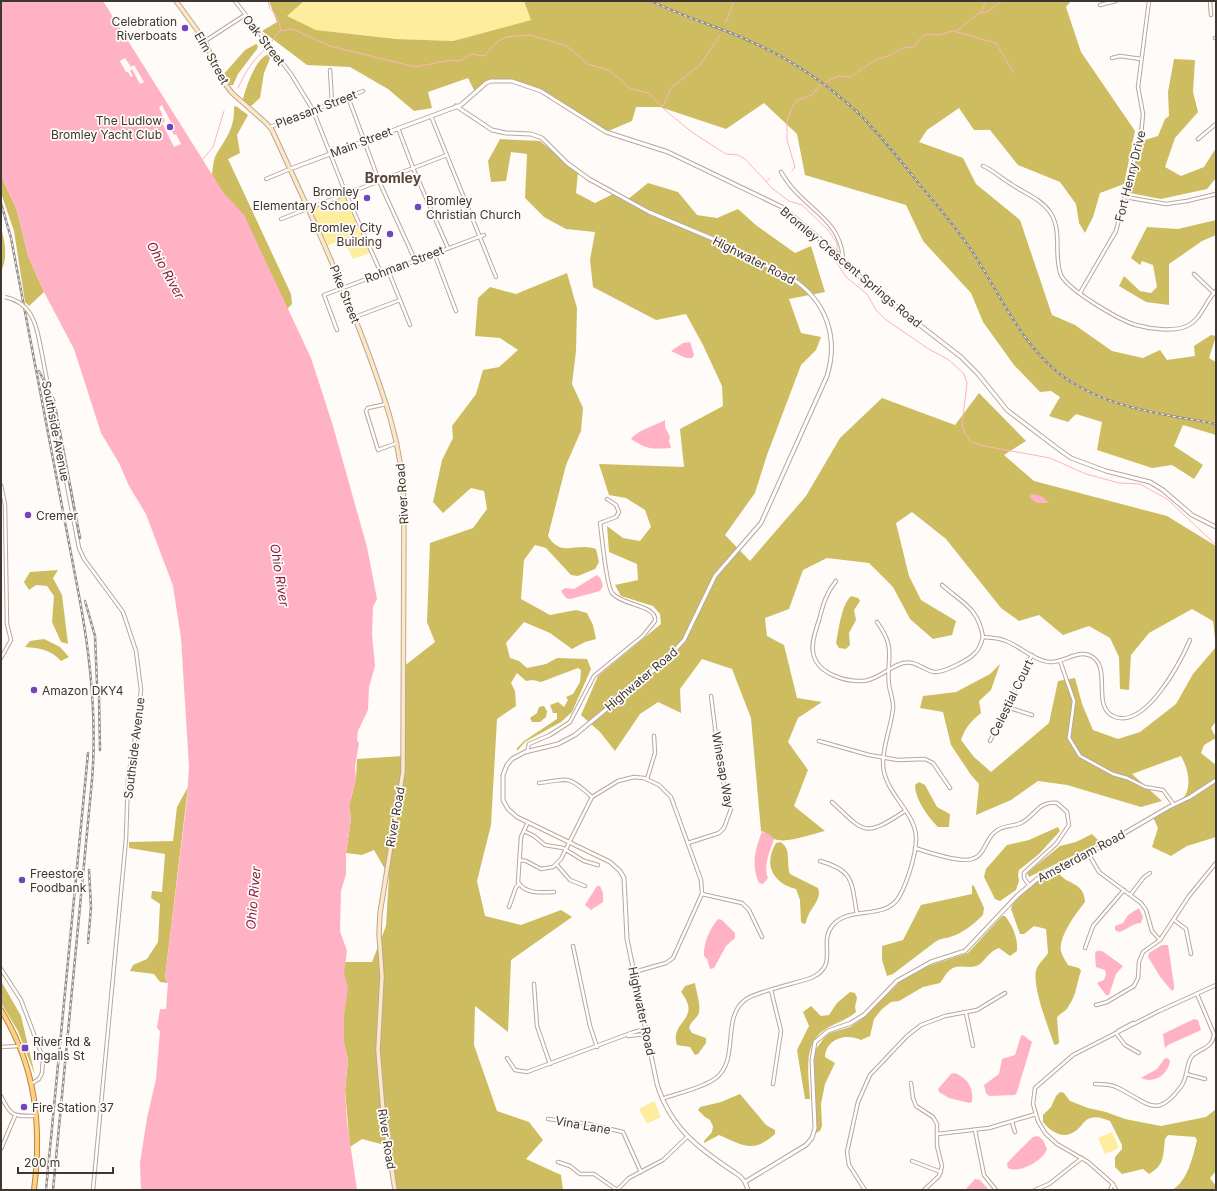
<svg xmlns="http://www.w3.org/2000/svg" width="1217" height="1191" font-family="Inter,sans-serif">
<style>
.green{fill:#fded9c}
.forest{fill:#cebc61}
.water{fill:#ffb2c3}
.pier{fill:#fffbf8}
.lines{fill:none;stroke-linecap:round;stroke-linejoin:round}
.stream{stroke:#ffb2c3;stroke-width:1}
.minor-casing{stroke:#b9a79c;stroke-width:4.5}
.tertiary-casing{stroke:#b9a79c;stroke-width:5}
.secondary-casing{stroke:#b9a79c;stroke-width:5.5}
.primary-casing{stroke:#b98734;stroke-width:6}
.minor{stroke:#fff;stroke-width:2.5}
.tertiary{stroke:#fff;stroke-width:3}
.secondary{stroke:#fee8c3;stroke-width:3.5}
.primary{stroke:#fdd186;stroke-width:4}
.rail-casing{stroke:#948f8a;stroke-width:2.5}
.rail{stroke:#fffbf8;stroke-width:1;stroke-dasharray:3;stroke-linecap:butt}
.minor-bridge-casing{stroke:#b9a79c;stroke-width:4.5;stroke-linecap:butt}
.minor-bridge{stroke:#fff;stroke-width:2.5}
.poi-dot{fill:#7046be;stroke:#fffbf8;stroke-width:1.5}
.labels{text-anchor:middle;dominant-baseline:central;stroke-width:3.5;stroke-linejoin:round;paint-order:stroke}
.poi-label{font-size:12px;fill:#3d3631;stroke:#fffbf8;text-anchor:start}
.street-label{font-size:12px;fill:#3d3631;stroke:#fffbf8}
.water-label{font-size:13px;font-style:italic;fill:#881d43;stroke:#fffbf8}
.quarter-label{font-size:14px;font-weight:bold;fill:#55453c;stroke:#fffbf8}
</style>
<rect width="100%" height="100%" fill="#fffbf8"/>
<g class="green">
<path d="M304 1H524L531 20 453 41 396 39 316 30 287 16Z"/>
<path d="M346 194 372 252 353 259 343 239 325 247 308 208Z"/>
<path d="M654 1101 661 1117 647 1124 639 1109Z"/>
<path d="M1112 1132 1119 1148 1105 1154 1098 1138Z"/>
</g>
<g class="forest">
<path d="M269 1H304L287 16 316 30 396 39 453 41 531 20 524 1H1071L1066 7 1081 52 1135 131 1124 184 1100 193 1093 217 1085 233 1079 223 1076 204 1060 182 1018 165 990 130H974L959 108 927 130 919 142 963 158 976 184 1020 220 1052 315 1075 325 1112 351 1143 358 1160 350 1167 360 1195 356 1194 346 1211 335 1216 336 1209 358 1216 362V435L1183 425 1174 446 1203 465 1194 479 1172 465 1152 468 1097 450 1102 422 1076 414 1068 422 1049 416 1060 397 1051 391 1040 392 1014 365 983 322 971 293 923 241 906 205 805 175 797 134 764 103 726 129 660 107H636L632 121 606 132C580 116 530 78 499 79 489 80 482 86 475 92L468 78 428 92 432 108 414 111 388 89 350 67 307 65 262 31 277 22Z"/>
<path d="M256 44 258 46 257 49 238 74 233 85H228L223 75 245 50Z"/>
<path d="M269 54 271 56 264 73 260 98 251 106 246 104 243 99C246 87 256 57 269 54Z"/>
<path d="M1174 59 1195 60 1193 92 1198 112 1175 138 1165 167 1181 176 1204 167 1216 148V178L1207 189 1161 199 1130 193 1127 189 1140 139 1145 140 1158 136 1165 119 1169 116 1168 92Z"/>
<path d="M236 106 248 115 237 135 240 153 228 159 291 294 292 304 285 311 212 175C213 168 213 159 217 153 227 137 235 127 234 107Z"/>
<path d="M500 139 540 141 578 172 576 193 595 203 615 193 627 200 648 183 678 192 697 215 717 218 738 209 757 226 795 253 811 246 825 292 789 299 801 333 821 337 816 350 801 365 767 455 755 493 725 535 750 561 806 496 840 438 882 398 955 425 979 393 1026 441 1004 455 1034 481 1167 516 1216 546V721L1211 728 1216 738 1204 745 1201 753 1216 765V837L1187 846 1171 856 1152 847 1158 828 1153 817C1161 813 1173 809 1180 802 1193 790 1189 770 1181 756L1132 774 1162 801 1141 807 1067 785 1038 781 1011 800 976 815 979 784 971 775 951 745 943 712 920 708 923 696 956 692 990 674 1000 664 991 690 979 701 981 713C971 721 965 728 961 740L974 757 991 772 1049 723 1058 681 1075 678 1082 704 1093 730 1118 739 1140 732 1176 704 1193 674 1216 647 1213 621 1192 609 1149 633 1131 655 1129 690 1120 689 1119 657 1110 638 1089 626 1063 635 1039 615 1019 621 1001 608 946 539 912 512 896 523 909 576 921 600 956 621 952 635 933 639 910 619 893 587 869 563 827 558 803 570 789 609 765 618 767 636 784 645 797 698 822 702 798 718 788 742 808 770 794 806 825 831C812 834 786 844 774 839 769 837 767 833 761 831L751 718 732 669 702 659 680 689 681 713 658 702 640 714 615 751 600 732 581 715 598 676 661 624 660 614 653 606 621 596 615 585 638 580 637 564 609 552 607 526 623 538 640 541 651 527 645 510 626 498 609 495 599 464 684 467 680 429 723 406 722 386 703 345 686 314 656 320 593 287 590 260 595 232 566 229 544 217 525 198 527 154 511 152 506 181 491 182 488 161Z"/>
<path d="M1 176 17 210 28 256 44 292 29 306 25 302 14 231 1 193Z"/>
<path d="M1216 220V235L1202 241 1169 264V305L1146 302 1119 286 1124 276 1140 291 1151 293 1157 287 1153 265 1142 261 1140 265 1131 258 1147 227 1178 229Z"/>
<path d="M1 228C5 241 8 259 1 271Z"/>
<path d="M567 273 577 308 576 351 572 384 583 408 581 431 566 465 548 536C561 558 575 542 596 549L599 562 595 569 578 576 571 575 546 548 535 545 524 560 521 599 550 615 576 610 587 613 593 625 596 639 585 642 572 649 550 633 524 622 506 643 510 658 519 661 527 668 546 664 557 658 587 659 591 669 572 712 561 722 525 742 517 751V748L524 741 557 719V713H553L550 705 558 702 564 707 568 700 566 697 573 694 580 682 581 670 578 668 541 682 533 680 526 681 517 673 511 683 515 691 516 706 497 719 491 825 477 881 485 916 521 925 561 910 572 917 511 960 508 1032 475 1006 474 1045 497 1111 529 1122 543 1140 526 1159 561 1175 563 1190H395L388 1146 362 1139 350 1147 345 1090 348 1060 344 1044V962H372L386 926 389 876 374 850 362 855 346 853 351 819 349 806 356 779 357 759 403 756V667L435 642 427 622 430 543 473 528 487 509 484 491 471 488 443 513 433 502 442 460 453 438 452 426 476 394 483 370 499 367 518 350 500 338 475 336 478 298 490 287 516 294Z"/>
<path d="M58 570 53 578 62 595 68 644 61 642 52 622 54 596 47 586 36 585 29 590 24 582 30 572Z"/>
<path d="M851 596 858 598 860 601 854 610 856 620 849 633 850 645 846 649 839 648 836 643C839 629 841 606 851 596Z"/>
<path d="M44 639 60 647 69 657 61 661C51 650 40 648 25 647L30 641Z"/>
<path d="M544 706 547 711 546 717 540 722H532L530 718 537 713 539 707Z"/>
<path d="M919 782 925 785 937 807 950 814 949 827H938C928 817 915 799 915 785Z"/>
<path d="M188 787 165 978 168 983 160 982 154 974 130 971 133 965 147 959 158 942 160 904 151 898 152 891 162 892 165 854 129 848V842L173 841 177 807Z"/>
<path d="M1058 827 1060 831 1039 854 1019 870 1018 875 1019 881 1016 890 1000 901 995 899 984 877 986 869 1007 845 1029 840Z"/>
<path d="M1092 834 1098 840 1095 845 1029 877 1027 873 1060 846 1076 842Z"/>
<path d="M780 842C792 848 786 863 790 874L818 888C823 900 808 909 806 923L804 924 801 922 800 900 796 889C773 883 763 865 776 843Z"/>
<path d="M1056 872C1060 874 1063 878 1066 880 1078 886 1084 888 1085 902 1077 912 1058 937 1061 951 1062 956 1066 961 1068 965L1079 968 1081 971C1076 985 1077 994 1068 1007 1066 1012 1059 1013 1057 1018L1059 1043 1056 1045 1054 1044C1049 1029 1030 982 1037 968 1039 963 1045 958 1048 953L1046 929 1034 926 1024 934H1020L1011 909 1012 905C1024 892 1038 876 1056 872Z"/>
<path d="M972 885 974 886 984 908 983 915C975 923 962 934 950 937 944 939 941 938 935 942L893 974 887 976 882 960V946L903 940 921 905 972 894Z"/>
<path d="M1002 916H1005C1013 926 1018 938 1017 951L1010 956 999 948C989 952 987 958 980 964 970 971 958 962 950 970 946 973 943 979 940 983L923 987 899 1001 891 1002 882 1009 874 1019 870 1036 861 1040C847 1033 826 1038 825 1057L835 1063 825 1084 821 1104 822 1126 820 1131 816 1133 813 1063 814 1052 824 1038 830 1033 850 1027 861 1020 902 980 928 966 968 953Z"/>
<path d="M1 981 21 1016 35 1075 18 1031 1 1003Z"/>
<path d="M695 983C696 992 702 1006 698 1015 695 1020 691 1021 689 1028L692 1033 706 1038V1043L698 1054 695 1055 690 1047 677 1045C669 1021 703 1020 681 992L685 986Z"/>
<path d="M850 992 855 993 857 998 855 1007 856 1012C846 1021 834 1023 824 1030 802 1045 809 1076 810 1099H805L797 1050 809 1026 803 1012 811 1006 821 1016 829 1015 837 1003Z"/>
<path d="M1060 1092 1064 1093 1070 1101 1088 1108 1106 1112 1125 1119 1161 1126 1206 1117 1216 1109V1171L1210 1178 1216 1186V1190H1172C1188 1181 1193 1156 1197 1140L1195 1137 1168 1135 1165 1139C1163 1155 1165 1165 1149 1174L1143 1169 1122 1174 1115 1167V1157L1122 1149V1145L1110 1121C1104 1119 1097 1116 1091 1118 1085 1119 1083 1124 1079 1128 1066 1141 1053 1134 1043 1122V1115L1051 1107 1056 1096Z"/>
<path d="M740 1094 766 1125 775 1130V1134C753 1154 742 1145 719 1135L704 1143V1141L712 1132 713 1126 710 1120 705 1117 698 1110 700 1107 721 1102Z"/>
</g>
<g class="water">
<path d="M1 1H103L223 192 244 215 311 358 333 426 367 547 377 599 373 607 372 634 375 666 369 687 368 710 358 731 357 740 359 743 355 767 356 779 349 806 351 819 346 853V874L341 891 340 931 347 951 344 973 348 988 344 1016V1044L348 1060 345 1090 347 1122 357 1190H141L140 1163 147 1118 156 1079 160 1031 157 1028 160 1009H166L168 983 165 978 187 799 189 767 181 638 173 586 146 514 129 486 119 463 101 433 74 349 44 292 28 256 17 210 1 176Z"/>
<path d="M690 342 694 355 692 358H686L671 351 683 343Z"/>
<path d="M665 420V427L670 437 669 441 671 448C651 449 648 450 631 439 638 430 654 426 665 420Z"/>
<path d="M1034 494 1043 497 1049 503H1037L1030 498V495Z"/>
<path d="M597 575 601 579 603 586 600 591 570 599 566 598 561 591 565 588 574 589Z"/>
<path d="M762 832 769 834 774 839C770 851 763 866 768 878L763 884 759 883C751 865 755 849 762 832Z"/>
<path d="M597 886H600L603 893V902L591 910 585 905Z"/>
<path d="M1139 908 1143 917 1141 923C1133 923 1127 930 1119 932L1115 930V926L1123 923 1128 915Z"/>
<path d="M718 919 722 920 735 933V938L726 946 714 968 710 969 707 959 704 956C703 944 710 928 718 919Z"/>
<path d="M1162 945H1168L1174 985V989L1172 991 1161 978 1148 957 1149 953Z"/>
<path d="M1097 951H1102L1123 966 1116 974 1109 995H1106L1097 983 1104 980 1106 974 1105 970 1096 967 1095 953Z"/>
<path d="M1194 1019 1198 1020 1201 1030 1168 1045 1165 1048 1163 1034Z"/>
<path d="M1023 1035 1032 1042 1017 1092 1015 1095 989 1096 986 1093 984 1085 999 1074 1002 1059 1015 1055 1021 1036Z"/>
<path d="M1165 1058 1169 1059 1170 1062C1167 1075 1154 1084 1141 1078L1157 1069Z"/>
<path d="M954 1073C967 1077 974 1088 972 1102L969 1103 949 1098 939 1092 938 1089 951 1074Z"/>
<path d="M1038 1136 1043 1140 1047 1149C1043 1161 1019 1174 1008 1168L1007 1164C1008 1161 1029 1141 1033 1137Z"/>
<path d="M975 1179 980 1180 989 1190H965Z"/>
</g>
<g class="pier">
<path d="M125 58 131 67 134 65 144 82 140 84 132 69 130 71 133 76 131 77 128 72H126L120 61Z"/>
<path d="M162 105 175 130 172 131 174 135 176 134 181 144 174 147 162 123 165 121 159 107Z"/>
</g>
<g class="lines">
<g class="stream">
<path d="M268 1 270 9C278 16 278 19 281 30"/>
<path d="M981 12 987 1"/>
<path d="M726 22 734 1"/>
<path d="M957 31 979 13 987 12 1002 1"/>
<path d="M270 44 279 31 292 29 330 46 415 67 451 60 460 61 471 54 484 56 497 42 506 37 530 35 567 46 587 64 609 70 631 89 649 93 666 111 693 133 726 154 738 155 745 159 773 189 789 201 802 205 828 230 837 243V252"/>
<path d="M238 88C247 68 252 62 268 46"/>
<path d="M663 106 672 87 700 65 720 35"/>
<path d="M203 159 213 147 224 111"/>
<path d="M792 171 795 167 787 140V121L793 105 798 100 812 95 819 86 832 79 839 76 851 77C860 70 867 65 876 60 881 58 887 57 891 55 902 48 900 48 914 47L922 36 927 34 939 35 953 31 996 43 1013 72"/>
<path d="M766 182 770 178"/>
<path d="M837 255V263L846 277 867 294 876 310 885 319 927 348 949 360 964 374 967 383 962 424 965 434 971 442 984 446 1050 458 1086 474 1119 483 1140 484 1167 499 1216 545"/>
</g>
<g class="minor-casing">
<g id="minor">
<path d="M235 1 291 74 313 110 346 194 381 273"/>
<path d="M1210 1 1211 15"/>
<path d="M1100 5 1116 1"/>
<path d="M1215 38H1216"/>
<path d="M205 41 245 15"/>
<path d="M1112 58 1120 56 1141 59"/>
<path d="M330 70 332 103"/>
<path d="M348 97 379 181 415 260"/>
<path d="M431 116 496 277"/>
<path d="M270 127 363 91"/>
<path d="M398 128 413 168 448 248"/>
<path d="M1198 139 1216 124"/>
<path d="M983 166C993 170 1001 178 1011 184 1024 193 1041 199 1050 212 1063 231 1053 255 1061 275 1068 290 1119 320 1136 325 1150 329 1174 332 1187 326 1202 319 1205 301 1216 291"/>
<path d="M781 172C786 180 791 188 798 194 818 215 841 226 843 259"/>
<path d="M266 179 290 169"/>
<path d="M1125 197 1166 204 1187 201 1216 194"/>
<path d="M281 219 447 155"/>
<path d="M434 253 456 311"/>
<path d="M388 270 410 325"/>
<path d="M1194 274 1214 293"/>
<path d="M1080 293 1116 231 1141 135 1143 114 1138 87 1149 1"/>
<path d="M355 317 400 300"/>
<path d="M337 330 324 295 484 235"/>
<path d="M40 344 79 548 84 559 123 612 136 651 141 690 136 733 128 779 126 839 93 1190"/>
<path d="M386 404 368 408 366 411 378 450 397 443"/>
<path d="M1 485 5 505 7 624 11 640 1 658"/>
<path d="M836 581C826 593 823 605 819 620 816 630 811 642 813 652 816 674 846 682 864 681 879 679 889 667 903 663 916 660 923 670 934 672 943 673 969 660 975 653 980 649 981 643 983 637 978 607 962 603 942 585"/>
<path d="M983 637C991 638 999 638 1006 641 1021 647 1035 661 1050 662 1064 663 1078 649 1091 656 1113 667 1090 708 1115 717 1146 728 1180 663 1190 640"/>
<path d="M1060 661 1074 701 1069 738 1080 756 1113 774 1127 778 1145 787 1163 790 1174 805"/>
<path d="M1007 707 1032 715"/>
<path d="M819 741 869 755 898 760 925 759 933 763 950 788"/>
<path d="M990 741C1005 713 1017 683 1032 655"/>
<path d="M527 752 529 744 550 735 570 722 594 676 643 636 655 621C657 605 623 606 612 593 606 585 602 536 600 523L616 517 619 512 616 505 607 499"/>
<path d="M647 779 655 753 654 736"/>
<path d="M539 783C569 779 568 775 592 797"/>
<path d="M832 802C865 833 864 838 905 811"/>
<path d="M528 822 521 837 518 882C526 895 541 892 554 892"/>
<path d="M524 831 534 836 545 845 563 848 584 861 598 865"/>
<path d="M688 843 719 833 724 828 731 809 721 774 711 696"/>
<path d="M915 848C927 852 961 863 972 859 985 856 985 839 995 832 1002 825 1012 827 1021 823 1035 816 1039 800 1057 803L1067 812 1069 825 1056 844 1024 873V878L1029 885"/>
<path d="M1088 853 1099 872 1141 903 1146 910 1152 931 1160 940"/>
<path d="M519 860 526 861 541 869 553 867 561 859 592 797 618 781 634 777 644 778 659 785 671 797 701 880 702 894 673 958 666 963 634 972"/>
<path d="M820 861C855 871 851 882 857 914"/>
<path d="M557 865 570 880 585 886"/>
<path d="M702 894 742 903 749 910 762 937"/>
<path d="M1131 894 1144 877 1150 873"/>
<path d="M509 907 516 887 519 884"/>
<path d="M1174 920 1186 929 1191 954"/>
<path d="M573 946 590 1026 597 1047"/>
<path d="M1085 948 1093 926 1124 890"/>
<path d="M1 969 21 1000 43 1058 42 1073 39 1079 31 1084"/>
<path d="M534 984 537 1026 550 1064"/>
<path d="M771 990 781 1031 773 1084"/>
<path d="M1096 1005 1107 1002 1134 986 1138 978 1139 962 1143 952 1160 940 1189 896 1216 863"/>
<path d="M966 1013 973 1046"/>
<path d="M1118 1031 1133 1023"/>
<path d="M1116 1033 1125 1045 1139 1053"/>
<path d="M628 1036 646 1034"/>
<path d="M1 1047 19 1046"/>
<path d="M507 1058 515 1070 527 1072 631 1033 645 1029"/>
<path d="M1186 1074 1205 1079"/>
<path d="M911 1083 913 1098 916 1106 933 1117 937 1124V1146L942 1166 939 1176 924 1190"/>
<path d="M1095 1084C1102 1084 1110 1084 1116 1087 1147 1101 1156 1122 1182 1085 1188 1076 1186 1064 1192 1056 1201 1048 1213 1048 1214 1034L1197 994"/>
<path d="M1 1096C11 1117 13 1116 35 1116"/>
<path d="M662 1099C678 1093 703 1088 716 1078 740 1059 721 1018 745 1000 754 992 797 983 811 978 840 965 818 944 832 926 848 905 885 921 899 897 907 883 917 853 916 836 914 810 883 792 883 763 883 745 891 727 893 709 894 701 890 693 889 685 886 656 897 650 877 622"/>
<path d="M548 1119 589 1124 623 1132 641 1172"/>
<path d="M1012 1122 1015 1132"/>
<path d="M975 1130 984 1175 996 1190"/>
<path d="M937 1134 989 1128 1036 1114"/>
<path d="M1 1149 15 1116"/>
<path d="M912 1161 941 1172"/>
<path d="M558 1162 570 1166 580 1174H594L617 1190"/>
<path d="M617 1190 629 1178 663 1160 687 1137"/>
<path d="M865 1190 849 1165 847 1152 858 1102 870 1075 907 1036 921 1025 945 1016 977 1010 1005 993"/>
<path d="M1035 1190 1049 1184 1082 1158"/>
<path d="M1110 1190 1113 1184"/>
<path d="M1116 1190 1113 1184 1088 1162 1057 1144 1045 1133 1038 1121 1033 1104 1035 1088 1073 1055 1159 1011 1216 985"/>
</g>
</g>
<g class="tertiary-casing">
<g id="tertiary">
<path d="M456 106 492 130 506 133 531 134 542 138 567 163 589 179 649 212 718 241 791 278C826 300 839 337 827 376L761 523 715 576 684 640 666 660 575 735 558 744 525 752 512 759 507 765 503 775V800L508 809 517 817 610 862 620 871 624 878 627 939 657 1084C671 1130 702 1151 740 1176L745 1182 748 1190"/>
<path d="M290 169 461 105 486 83 491 81H512L541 91 606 132 668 152 782 207 840 256 867 284 961 357 978 374 1007 410 1057 448 1071 458 1106 471 1150 482 1163 490 1192 515 1216 527"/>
<path d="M745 1182 806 1145 812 1138 815 1128 812 1060 815 1042 828 1031 851 1023 864 1015 897 981 931 962 965 951 1017 896 1042 875 1104 845 1169 807 1190 797 1216 780"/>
</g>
</g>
<g class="secondary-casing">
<path id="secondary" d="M176 1 205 41 220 77 232 93 266 123 272 130C304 199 336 268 363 339 383 392 403 446 404 504L403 772 380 913 379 934 382 976 378 1050 383 1111 395 1190"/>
</g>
<g class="primary-casing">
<path id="primary" d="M1 1010C36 1067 42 1125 34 1190"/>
</g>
<use href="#minor" class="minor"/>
<use href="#tertiary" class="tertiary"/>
<use href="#secondary" class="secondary"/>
<use href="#primary" class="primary"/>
<g class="rail-casing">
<g id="rail">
<path d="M651 1C681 16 713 25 743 38 785 56 824 81 857 112 880 134 900 160 920 185 938 206 956 228 972 251 1003 299 1026 357 1078 386 1119 410 1170 415 1216 424"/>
<path d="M1 203 11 238 80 601C91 661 97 719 92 780L53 1190"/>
<path d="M39 371 54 400 80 538"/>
<path d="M85 601 95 636 97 683"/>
<path d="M99 697 100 750"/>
<path d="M88 943 91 907 89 870"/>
<path d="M46 1190 88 753"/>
</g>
</g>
<use href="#rail" class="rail"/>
<g class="minor-bridge-casing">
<path id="minor-bridge" d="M5 297C30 302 36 322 40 344"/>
</g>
<use href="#minor-bridge" class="minor-bridge"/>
</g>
<g class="poi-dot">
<circle cx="185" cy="28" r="4"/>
<circle cx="170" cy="127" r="4"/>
<circle cx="367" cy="198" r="4"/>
<circle cx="418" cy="207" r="4"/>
<circle cx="390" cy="234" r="4"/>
<circle cx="28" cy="515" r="4"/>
<circle cx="34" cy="690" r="4"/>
<circle cx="22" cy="880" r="4"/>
<rect x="21" y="1044" width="8" height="8" rx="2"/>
<circle cx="24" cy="1107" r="4"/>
</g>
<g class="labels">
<g class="poi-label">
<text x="177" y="21" text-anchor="end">Celebration<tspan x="177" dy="14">Riverboats</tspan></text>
<text x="162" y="120" text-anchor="end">The Ludlow<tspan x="162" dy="14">Bromley Yacht Club</tspan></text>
<text x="359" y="191" text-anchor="end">Bromley<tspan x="359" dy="14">Elementary School</tspan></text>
<text x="426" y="200">Bromley<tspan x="426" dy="14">Christian Church</tspan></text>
<text x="382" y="227" text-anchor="end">Bromley City<tspan x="382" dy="14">Building</tspan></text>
<text x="36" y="515">Cremer</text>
<text x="42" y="690">Amazon DKY4</text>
<text x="30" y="873">Freestore<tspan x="30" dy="14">Foodbank</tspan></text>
<text x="33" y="1041">River Rd &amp;<tspan x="33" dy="14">Ingalls St</tspan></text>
<text x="32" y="1107">Fire Station 37</text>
</g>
<g class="street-label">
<text transform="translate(264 40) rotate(52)">Oak Street</text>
<text transform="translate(212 58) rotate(61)">Elm Street</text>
<text transform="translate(316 109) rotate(-21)">Pleasant Street</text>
<text transform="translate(361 142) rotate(-21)">Main Street</text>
<text transform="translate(1130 176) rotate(-76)">Fort Henry Drive</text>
<text transform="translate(754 260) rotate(27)">Highwater Road</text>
<text transform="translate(404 264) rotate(-21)">Rohman Street</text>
<text transform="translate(851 267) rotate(40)">Bromley Crescent Springs Road</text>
<text transform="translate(345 294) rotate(68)">Pike Street</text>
<text transform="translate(56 431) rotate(79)">Southside Avenue</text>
<text transform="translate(402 494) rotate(-94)">River Road</text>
<text transform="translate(641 679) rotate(-40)">Highwater Road</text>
<text transform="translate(1011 698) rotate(-64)">Celestial Court</text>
<text transform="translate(134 748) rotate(-83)">Southside Avenue</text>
<text transform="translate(723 770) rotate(80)">Winesap Way</text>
<text transform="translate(395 817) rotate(-80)">River Road</text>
<text transform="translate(1081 856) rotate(-28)">Amsterdam Road</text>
<text transform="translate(642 1011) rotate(78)">Highwater Road</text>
<text transform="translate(583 1125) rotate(10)">Vina Lane</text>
<text transform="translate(387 1139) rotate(81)">River Road</text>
</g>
<g class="water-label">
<text transform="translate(166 270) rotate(61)">Ohio River</text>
<text transform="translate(280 575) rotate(81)">Ohio River</text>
<text transform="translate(253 898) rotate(-85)">Ohio River</text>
</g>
<g class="quarter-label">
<text x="393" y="177">Bromley</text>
</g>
</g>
<rect width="1217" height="1191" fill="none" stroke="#3d3631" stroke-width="4"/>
<path d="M18 1167v6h95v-6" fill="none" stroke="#3d3631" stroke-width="2"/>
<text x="24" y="1167" font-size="12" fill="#3d3631" stroke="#fffbf8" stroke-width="3" paint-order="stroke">200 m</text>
</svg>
